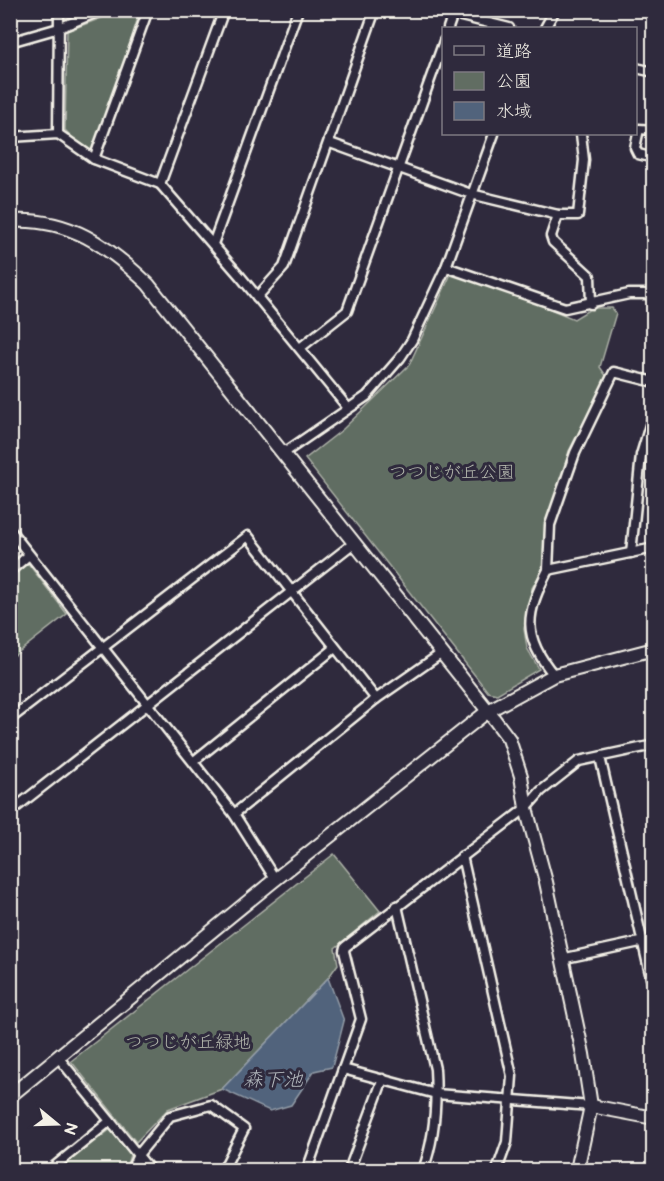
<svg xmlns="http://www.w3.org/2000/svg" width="664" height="1181" font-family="'Balsamiq Sans','Klee One',sans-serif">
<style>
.green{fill:#616d62;stroke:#aaafa5;stroke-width:1.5}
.water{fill:#51637c;stroke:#929ca7;stroke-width:1.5}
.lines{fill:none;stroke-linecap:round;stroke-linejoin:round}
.street-casing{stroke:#f4f1e8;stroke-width:13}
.secondary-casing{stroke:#f4f1e8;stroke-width:16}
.street{stroke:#2f2a3d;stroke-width:8}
.secondary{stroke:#2f2a3d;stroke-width:12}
.labels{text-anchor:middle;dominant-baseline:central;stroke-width:6;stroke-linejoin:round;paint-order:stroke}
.park-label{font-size:18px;fill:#b2b6ac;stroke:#2f2a3d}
.water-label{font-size:20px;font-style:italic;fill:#b3b8bd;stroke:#2f2a3d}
</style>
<rect width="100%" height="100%" fill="#2f2a3d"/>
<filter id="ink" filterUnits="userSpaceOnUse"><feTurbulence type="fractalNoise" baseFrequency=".0167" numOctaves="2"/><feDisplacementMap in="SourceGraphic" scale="12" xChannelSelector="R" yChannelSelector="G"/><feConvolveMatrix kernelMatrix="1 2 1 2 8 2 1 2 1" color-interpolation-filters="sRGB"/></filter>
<g filter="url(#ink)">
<g class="green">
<path d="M120 11H140L94 159 65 130 67 31Z"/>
<path d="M451 274 502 289 574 319 592 308H612L616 313 600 367 607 377 569 451 556 498 545 525 543 569 532 588 524 629 527 648 539 669 497 694 488 692 305 459 342 430 409 365Z"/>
<path d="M27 562 67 614 11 658V575Z"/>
<path d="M334 854 380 911 335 948 338 964 328 978 222 1089 168 1109 136 1142 71 1061Z"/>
<path d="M111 1129 131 1152 125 1170H57Z"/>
</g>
<path class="water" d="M328 978 344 1021 332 1067 314 1071 291 1105 270 1111 222 1089Z"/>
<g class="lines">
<g class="street-casing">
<g id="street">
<path d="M412 10 453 14 509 28"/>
<path d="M448 28 454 11"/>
<path d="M545 28 555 10"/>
<path d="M10 42 59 28 102 10"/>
<path d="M636 68 654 72"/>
<path d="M654 130 639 129 635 148 638 154 654 158"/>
<path d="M58 134 59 10"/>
<path d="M581 134 584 160 578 215H558L551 236 553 242 590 276 591 304"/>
<path d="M10 137 58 134 94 159 160 184 240 276 348 408"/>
<path d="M330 143 471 194 558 215"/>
<path d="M94 159 148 10"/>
<path d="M160 184 224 10"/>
<path d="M213 244 298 10"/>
<path d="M446 267 565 308 629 294H654"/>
<path d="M257 297 284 267 375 10"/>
<path d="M300 348 347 311 444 41"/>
<path d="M284 453 367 396 400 358 412 340 446 267 494 134"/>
<path d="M10 530 234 814 275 879"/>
<path d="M631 553 641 455 654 412"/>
<path d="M548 570 550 525 575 453 614 372 654 382"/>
<path d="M10 571 29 555"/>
<path d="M554 675C521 636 526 613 548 570L654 548"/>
<path d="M10 719 248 536 376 699"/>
<path d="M600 757 654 991"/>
<path d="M194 761 335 648"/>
<path d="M10 812 355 542"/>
<path d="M234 814 376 699 442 653"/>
<path d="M462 856 512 1076 507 1142 497 1170"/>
<path d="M397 906 435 1069C437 1103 435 1138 423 1170"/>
<path d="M561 959 654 939"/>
<path d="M58 1057 150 1170"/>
<path d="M343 1069 436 1094 591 1106"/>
<path d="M50 1170 110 1121"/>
<path d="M131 1170 138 1155 170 1116 211 1105 244 1129 223 1170"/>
<path d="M307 1170 361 1019 344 951 345 947 526 808 541 791 579 761 654 745"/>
<path d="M349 1170 383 1079"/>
</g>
</g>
<g class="secondary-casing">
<g id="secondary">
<path d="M10 221C69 217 108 246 148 284L488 711 554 675 654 649"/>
<path d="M10 1096 272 882 488 711 509 739 521 776 526 808 546 882 583 1054 591 1106 577 1170"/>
<path d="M591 1106 654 1118"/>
</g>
</g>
<use href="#street" class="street"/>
<use href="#secondary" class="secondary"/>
</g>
</g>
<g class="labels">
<g class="park-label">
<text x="452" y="472">つつじが丘公園</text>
<text x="188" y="1042">つつじが丘緑地</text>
</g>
<g class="water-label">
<text x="273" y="1080">森下池</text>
</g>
</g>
<rect width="664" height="1181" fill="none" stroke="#2f2a3d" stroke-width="36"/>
<rect x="18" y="18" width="628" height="1145" fill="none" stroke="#f4f1e8" stroke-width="2" filter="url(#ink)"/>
<rect x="442" y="27" width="195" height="108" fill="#2f2a3d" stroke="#7e7a81" stroke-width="1.5"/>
<rect x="454" y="46" width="30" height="9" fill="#2f2a3d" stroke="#7e7a81" stroke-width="1.5"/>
<text x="496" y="57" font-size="18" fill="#f4f1e8">道路</text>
<rect x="454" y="72" width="30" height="18" fill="#616d62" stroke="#7e7a81" stroke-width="1.5"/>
<text x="496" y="87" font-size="18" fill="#f4f1e8">公園</text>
<rect x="454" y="102" width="30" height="18" fill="#51637c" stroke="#7e7a81" stroke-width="1.5"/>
<text x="496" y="117" font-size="18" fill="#f4f1e8">水域</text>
<g transform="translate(57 1124) rotate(109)" stroke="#2f2a3d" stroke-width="4.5" paint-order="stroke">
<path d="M0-4.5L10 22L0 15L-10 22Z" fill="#f4f1e8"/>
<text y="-9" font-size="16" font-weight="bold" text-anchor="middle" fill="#f4f1e8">N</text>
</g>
</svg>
